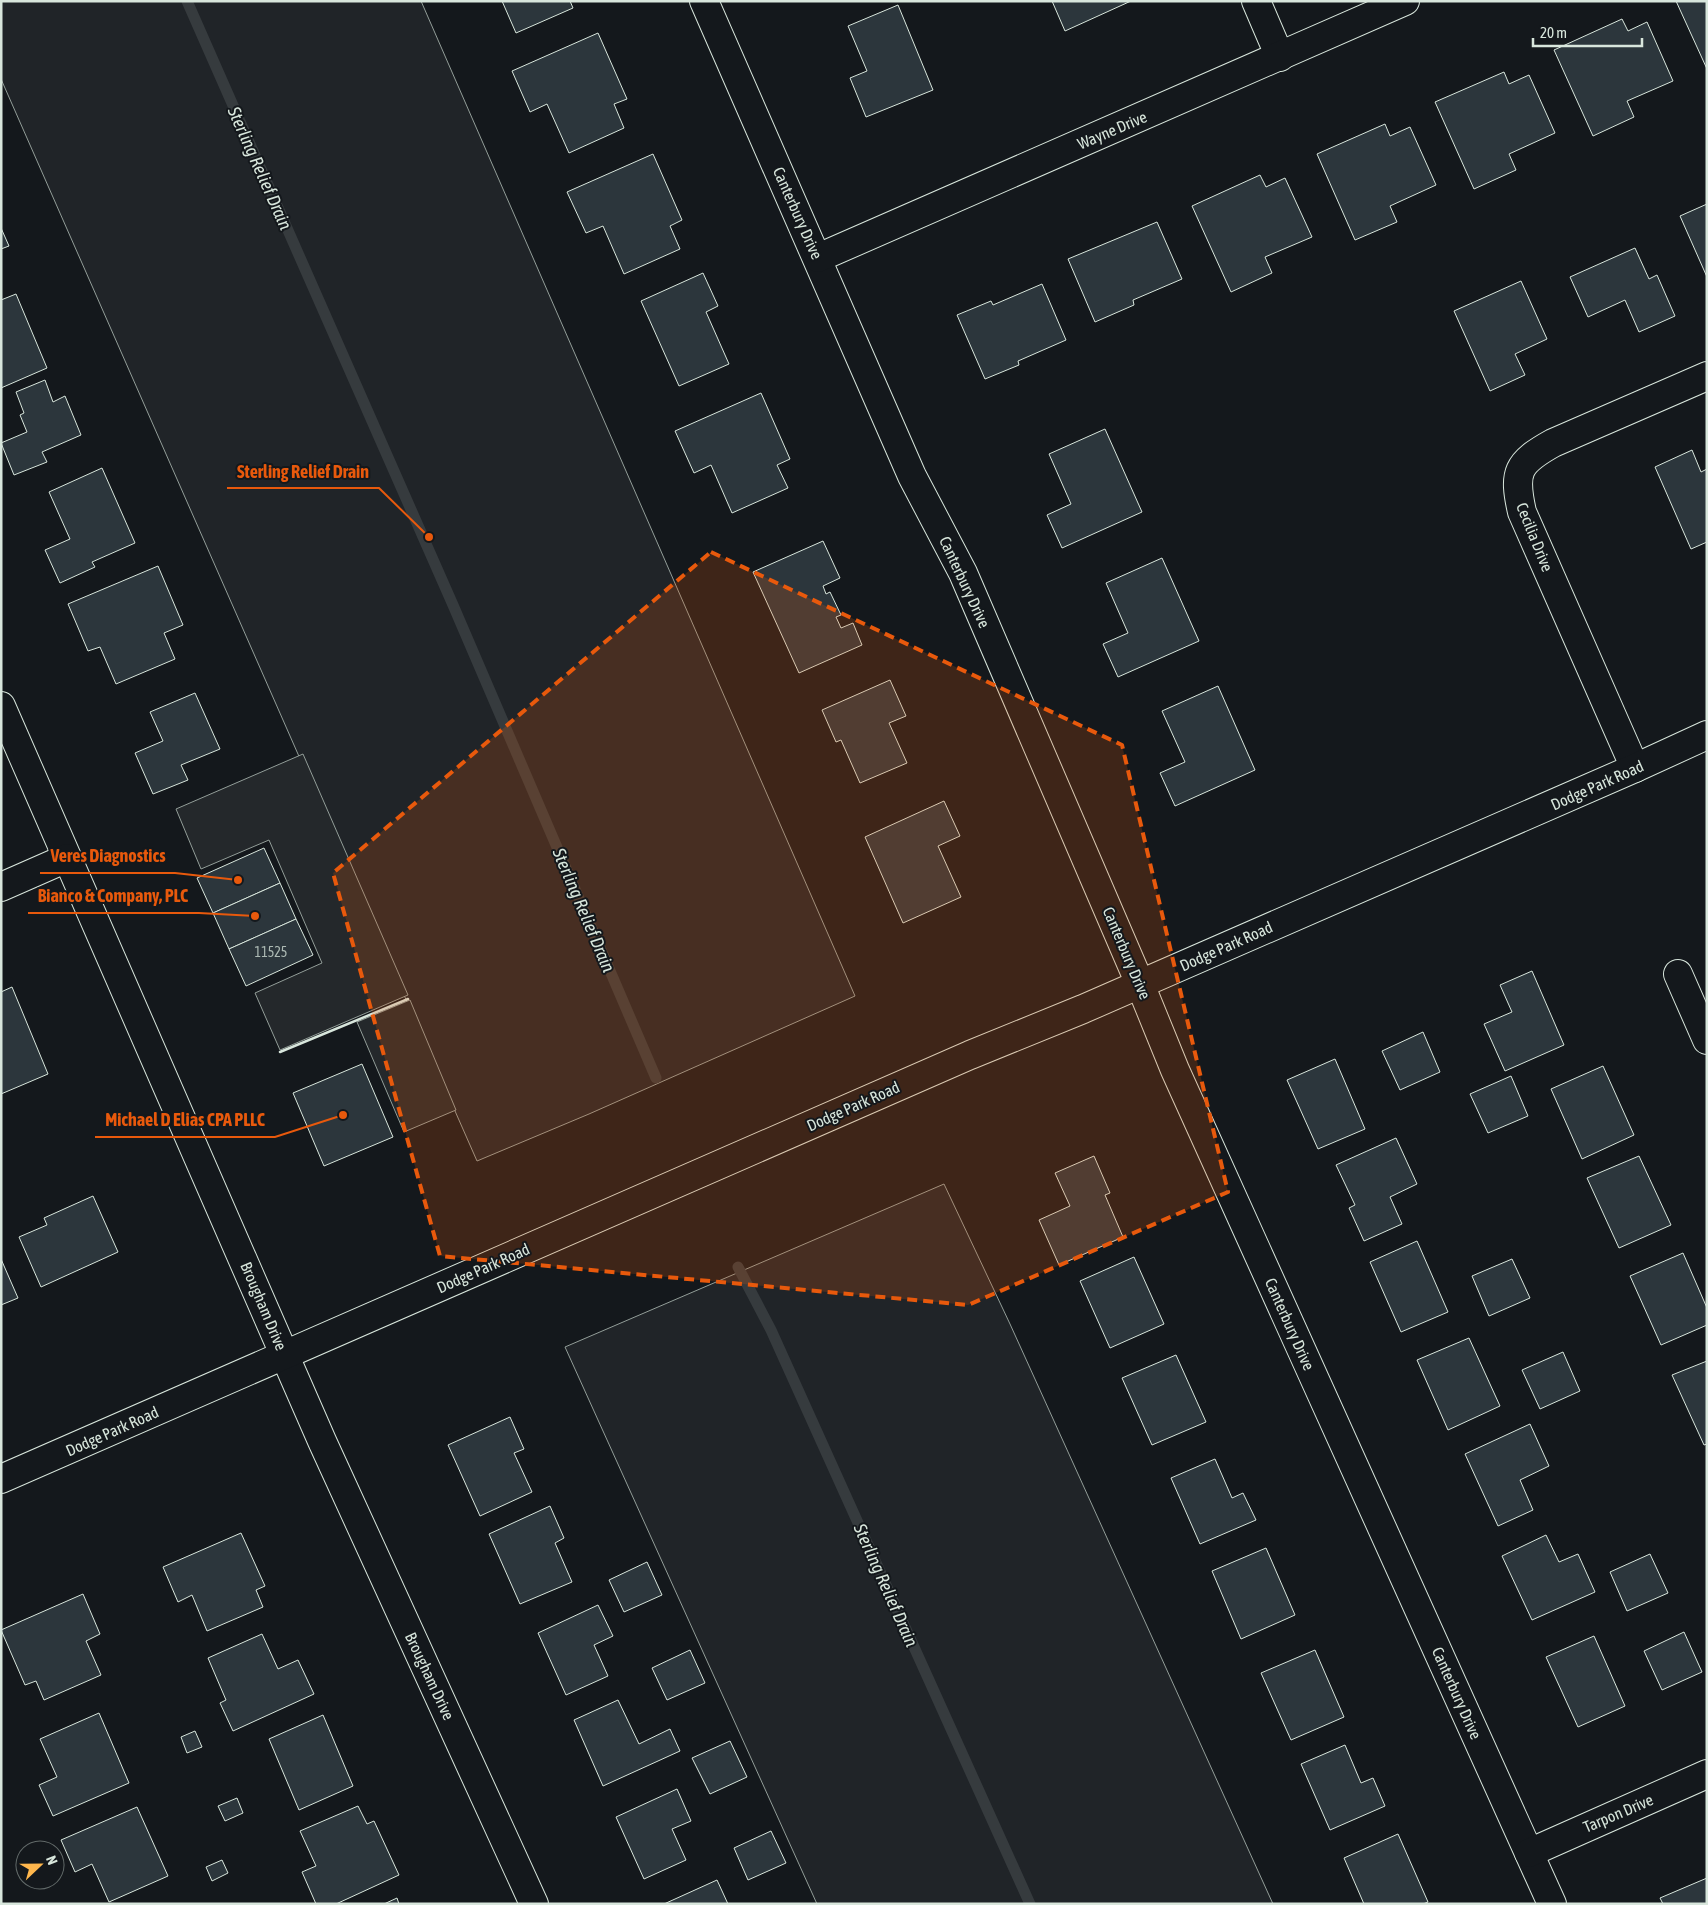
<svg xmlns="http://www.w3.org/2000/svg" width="1708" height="1905" font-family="'Asap Condensed',sans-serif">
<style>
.grass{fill:#202428;stroke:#939e99}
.parking{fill:#24282b;stroke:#939e99}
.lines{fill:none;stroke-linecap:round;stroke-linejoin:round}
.stream{stroke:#363b3e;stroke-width:11}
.building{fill:#2c363c;stroke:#d8e6dc}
.minor-casing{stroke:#d8e6dc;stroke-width:30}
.minor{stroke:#14181c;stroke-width:28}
.wall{stroke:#d8e6dc;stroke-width:2.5}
.marked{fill:#e8590c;fill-opacity:0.2;stroke:#e8590c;stroke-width:4;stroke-dasharray:10 6;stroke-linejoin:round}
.labels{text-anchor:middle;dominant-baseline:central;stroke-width:4;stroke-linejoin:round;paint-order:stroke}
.number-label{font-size:14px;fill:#adbab4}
.street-label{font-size:16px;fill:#d8e6dc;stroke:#14181c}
.water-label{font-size:18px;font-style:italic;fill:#d8e6dc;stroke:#14181c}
.leader{fill:none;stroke:#e8590c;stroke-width:2}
.callout-dot{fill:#e8590c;stroke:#14181c;stroke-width:2}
.callout-label{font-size:18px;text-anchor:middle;font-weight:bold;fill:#e8590c;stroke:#14181c;stroke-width:4;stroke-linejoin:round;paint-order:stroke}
</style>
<rect width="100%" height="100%" fill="#14181c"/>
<g class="grass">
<path d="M1 1H421L855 996 589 1114 477 1161 1 79Z"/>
<path d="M944 1184 1010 1324 1273 1904H817L565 1347Z"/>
</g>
<g class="parking">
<path d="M303 754 408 995 280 1050 255 993 322 963 269 840 201 869 176 809Z"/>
<path d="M410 1000 456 1110 404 1132 357 1022Z"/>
</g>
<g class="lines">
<g class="stream">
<path d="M187 1 453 605 656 1078"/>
<path d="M738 1267 771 1330 1030 1904"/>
</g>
</g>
<g class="building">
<path d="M502 1H570L573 8 516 33Z"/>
<path d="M1052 1H1131L1065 31Z"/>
<path d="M1676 1H1707V69Z"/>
<path d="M898 5 933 90 866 117 850 78 867 71 848 26Z"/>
<path d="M1622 19 1628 31 1647 22 1673 81 1627 101 1634 117 1593 136 1554 50Z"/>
<path d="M598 33 627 99 614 104 624 128 569 153 547 104 530 112 512 71Z"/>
<path d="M1504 72 1509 84 1529 75 1555 133 1509 154 1516 170 1474 189 1435 102Z"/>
<path d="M1385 124 1390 136 1410 127 1436 185 1390 206 1397 222 1355 240 1317 154Z"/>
<path d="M653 154 682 220 670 226 680 249 624 274 603 226 586 233 567 192Z"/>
<path d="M1260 175 1266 187 1285 178 1312 237 1265 257 1272 273 1231 292 1192 206Z"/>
<path d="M1707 204V277L1680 216Z"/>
<path d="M1157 222 1182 279 1133 300 1134 305 1095 322 1068 259Z"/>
<path d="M1 228 9 246 1 249Z"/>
<path d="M1635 248 1649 279 1657 275 1675 316 1639 332 1625 300 1588 317 1570 277Z"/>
<path d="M703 273 718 306 706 312 729 364 679 386 641 301Z"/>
<path d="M1521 281 1547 339 1515 354 1525 375 1490 391 1454 311Z"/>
<path d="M1042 284 1066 340 1018 361 1019 365 985 379 957 315 991 301 993 305Z"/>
<path d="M16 294 47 368 1 388V300Z"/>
<path d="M45 380 53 402 65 396 81 435 42 452 47 462 14 475 1 443 27 432 20 415 24 413 16 392Z"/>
<path d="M761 393 790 459 777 465 788 488 732 513 711 465 694 473 675 431Z"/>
<path d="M1105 429 1142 512 1062 548 1047 515 1071 504 1049 454Z"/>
<path d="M1692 450 1701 472 1707 469V542L1691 549 1655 467Z"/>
<path d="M102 468 135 543 92 562 95 567 60 583 45 550 70 539 49 492Z"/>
<path d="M823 541 840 578 823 586 826 594 830 592 841 615 836 617 841 628 853 623 862 645 799 673 753 572Z"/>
<path d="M1162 558 1199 641 1118 677 1103 644 1128 633 1106 583Z"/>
<path d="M158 566 183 625 164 633 175 659 116 684 100 647 88 651 68 604Z"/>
<path d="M890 680 906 716 889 723 907 763 860 783 841 740 836 742 822 710Z"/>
<path d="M1218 686 1255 770 1175 806 1160 773 1185 762 1162 711Z"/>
<path d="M195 693 220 749 181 765 188 780 153 794 135 753 163 741 150 712Z"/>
<path d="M944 801 960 836 938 846 961 897 903 923 865 837Z"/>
<path d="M264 848 280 883 213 913 197 878Z"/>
<path d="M280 883 296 919 229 949 213 913Z"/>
<path d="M296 919 313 955 246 986 229 949Z"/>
<path d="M1532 971 1564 1045 1505 1071 1484 1024 1512 1012 1500 985Z"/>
<path d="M12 987 48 1074 1 1094V992Z"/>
<path d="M1423 1032 1440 1072 1400 1090 1382 1051Z"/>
<path d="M1335 1059 1365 1129 1318 1149 1287 1080Z"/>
<path d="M362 1064 393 1137 324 1166 293 1093Z"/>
<path d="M1603 1066 1634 1135 1582 1159 1551 1089Z"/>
<path d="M1511 1076 1528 1116 1488 1133 1470 1094Z"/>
<path d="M1396 1138 1417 1184 1390 1197 1402 1224 1364 1241 1349 1208 1355 1205 1336 1165Z"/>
<path d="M1094 1156 1110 1193 1105 1195 1123 1237 1059 1265 1039 1220 1070 1206 1055 1173Z"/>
<path d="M1639 1156 1671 1225 1619 1248 1587 1178Z"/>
<path d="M93 1196 118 1252 41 1287 19 1237 47 1225 44 1218Z"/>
<path d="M1417 1241 1448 1312 1401 1332 1370 1262Z"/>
<path d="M1683 1253 1707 1308V1325L1661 1345 1630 1276Z"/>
<path d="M1134 1257 1164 1324 1110 1348 1080 1281Z"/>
<path d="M1 1259 18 1298 1 1305Z"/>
<path d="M1512 1259 1530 1298 1489 1316 1472 1276Z"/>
<path d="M1469 1338 1500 1406 1448 1430 1417 1360Z"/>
<path d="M1563 1352 1580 1391 1540 1409 1522 1370Z"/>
<path d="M1176 1355 1206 1422 1152 1445 1122 1378Z"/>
<path d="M1707 1361V1444L1704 1445 1672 1375Z"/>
<path d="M510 1417 524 1449 514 1453 532 1492 480 1516 448 1445Z"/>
<path d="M1530 1424 1549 1466 1520 1480 1533 1510 1498 1526 1465 1454Z"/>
<path d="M1215 1459 1232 1498 1243 1493 1256 1520 1200 1544 1171 1478Z"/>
<path d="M550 1506 564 1538 555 1543 572 1582 520 1604 489 1534Z"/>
<path d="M241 1533 265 1586 256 1590 263 1607 207 1631 192 1595 178 1602 163 1567Z"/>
<path d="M1546 1535 1559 1562 1578 1554 1595 1592 1532 1620 1502 1556Z"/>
<path d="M1266 1548 1295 1615 1241 1639 1212 1571Z"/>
<path d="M1650 1554 1668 1593 1627 1611 1610 1572Z"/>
<path d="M647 1562 662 1595 624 1612 609 1580Z"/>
<path d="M83 1594 100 1634 86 1641 101 1675 44 1700 36 1681 25 1685 1 1630Z"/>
<path d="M598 1605 613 1636 594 1645 608 1676 566 1695 538 1633Z"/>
<path d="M1684 1632 1702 1672 1662 1690 1644 1651Z"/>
<path d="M262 1634 278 1669 298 1660 314 1694 233 1731 220 1703 226 1700 208 1658Z"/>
<path d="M1594 1636 1625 1706 1578 1727 1546 1657Z"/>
<path d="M690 1650 705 1683 667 1700 652 1668Z"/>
<path d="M1315 1650 1344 1717 1291 1740 1261 1673Z"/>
<path d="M618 1700 639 1744 670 1729 680 1751 603 1786 574 1720Z"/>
<path d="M99 1713 129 1783 53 1816 39 1785 57 1777 40 1739Z"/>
<path d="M323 1715 353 1786 299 1810 269 1739Z"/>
<path d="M195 1731 202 1747 187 1753 181 1737Z"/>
<path d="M730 1741 747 1777 710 1794 692 1758Z"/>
<path d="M1345 1745 1361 1783 1373 1778 1385 1806 1330 1830 1301 1764Z"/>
<path d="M677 1789 691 1821 672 1829 686 1860 644 1879 616 1817Z"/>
<path d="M237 1798 243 1813 225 1821 218 1806Z"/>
<path d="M358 1806 367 1824 374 1821 399 1875 336 1904H316L302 1872 316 1866 300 1831Z"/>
<path d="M137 1807 168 1876 109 1902 92 1864 75 1872 61 1840Z"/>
<path d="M771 1831 786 1863 748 1880 734 1848Z"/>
<path d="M1398 1834 1428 1902 1423 1904H1364L1344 1858Z"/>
<path d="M222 1860 228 1873 212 1881 206 1867Z"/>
<path d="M1707 1878V1904H1663L1660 1898Z"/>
<path d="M717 1880 728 1904H664Z"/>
<path d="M397 1898 399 1904H384Z"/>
</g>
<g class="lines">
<g class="minor-casing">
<g id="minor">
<path d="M704 1 912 476 963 573 1140 984 1175 1070 1552 1904"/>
<path d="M1256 1 1280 57"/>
<path d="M818 258 1405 1"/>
<path d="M1 706 322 1441 534 1904"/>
<path d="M1635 768 1522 512C1513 472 1517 463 1553 443L1707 376"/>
<path d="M1 887 67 858"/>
<path d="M1678 974 1707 1040"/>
<path d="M1 1479 970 1055 1083 1009 1635 768 1707 735"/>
<path d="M1529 1853 1707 1774"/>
</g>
</g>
<use href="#minor" class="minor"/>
<path class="wall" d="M280 1052 408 999"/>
</g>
<path class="marked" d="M711 552 1122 745 1228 1192 968 1305 440 1256 333 873Z"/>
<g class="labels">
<g class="number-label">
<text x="271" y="952">11525</text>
</g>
<g class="street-label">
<text transform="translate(1112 130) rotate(-23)">Wayne Drive</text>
<text transform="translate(798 213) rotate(66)">Canterbury Drive</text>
<text transform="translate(1535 537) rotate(68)">Cecilia Drive</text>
<text transform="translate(965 582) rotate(65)">Canterbury Drive</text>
<text transform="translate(1597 785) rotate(-24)">Dodge Park Road</text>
<text transform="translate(1226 946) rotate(-24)">Dodge Park Road</text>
<text transform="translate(1127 953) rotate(67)">Canterbury Drive</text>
<text transform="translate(853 1106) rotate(-24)">Dodge Park Road</text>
<text transform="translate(483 1268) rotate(-24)">Dodge Park Road</text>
<text transform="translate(264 1306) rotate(67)">Brougham Drive</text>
<text transform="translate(1290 1324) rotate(66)">Canterbury Drive</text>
<text transform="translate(112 1431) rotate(-24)">Dodge Park Road</text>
<text transform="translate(430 1676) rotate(65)">Brougham Drive</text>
<text transform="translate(1457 1693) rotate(66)">Canterbury Drive</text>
<text transform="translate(1618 1813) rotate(-23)">Tarpon Drive</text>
</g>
<g class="water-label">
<text transform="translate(260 168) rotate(66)">Sterling Relief Drain</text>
<text transform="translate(584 910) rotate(67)">Sterling Relief Drain</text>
<text transform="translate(886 1585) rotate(66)">Sterling Relief Drain</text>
</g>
</g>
<path class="leader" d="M429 537L379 488H227M238 880L175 873H40M255 916L199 913H28M343 1115L275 1137H95"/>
<g class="callout-dot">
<circle cx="429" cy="537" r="5"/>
<circle cx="238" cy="880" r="5"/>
<circle cx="255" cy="916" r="5"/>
<circle cx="343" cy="1115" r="5"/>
</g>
<g class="callout-label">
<text x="303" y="478">Sterling Relief Drain</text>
<text x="108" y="862">Veres Diagnostics</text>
<text x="113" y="902">Bianco &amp; Company, PLC</text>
<text x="185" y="1126">Michael D Elias CPA PLLC</text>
</g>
<rect width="1708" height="1905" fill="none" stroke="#d8e6dc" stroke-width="5"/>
<g transform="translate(40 1865) rotate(68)"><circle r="24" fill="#14181c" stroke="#626a69"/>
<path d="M0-4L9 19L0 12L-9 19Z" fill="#ffb74d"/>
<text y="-8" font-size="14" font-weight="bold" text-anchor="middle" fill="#d8e6dc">N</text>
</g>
<path d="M1533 38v8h109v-8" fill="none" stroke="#d8e6dc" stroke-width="2.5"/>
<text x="1540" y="38" font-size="15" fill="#d8e6dc" stroke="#14181c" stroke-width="4" paint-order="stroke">20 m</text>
</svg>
